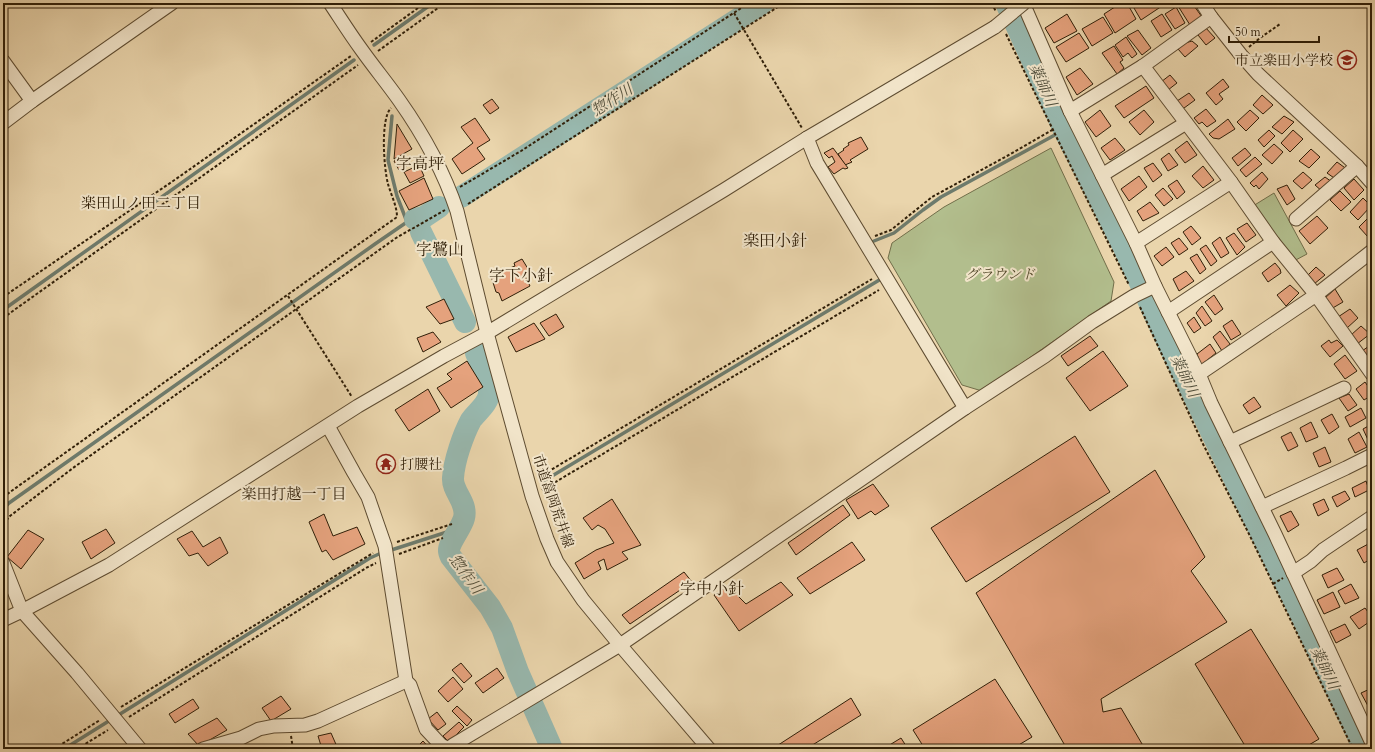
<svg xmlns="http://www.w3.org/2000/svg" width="1375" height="752" font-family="Cardo,'Noto Serif JP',serif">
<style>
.green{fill:#b2be8d;stroke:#716e4a}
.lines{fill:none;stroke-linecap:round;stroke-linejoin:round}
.stream{stroke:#6e7b6c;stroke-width:3.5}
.river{stroke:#98b8ae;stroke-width:22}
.building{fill:#e5a27d;stroke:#301f08}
.minor-casing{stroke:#5e4c31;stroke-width:15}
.path{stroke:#301f08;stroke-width:2;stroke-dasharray:3 2;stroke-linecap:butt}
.minor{stroke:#f1e4c9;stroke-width:13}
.minor-bridge-casing{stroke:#5e4c31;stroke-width:15;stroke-linecap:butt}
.minor-bridge{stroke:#f1e4c9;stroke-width:13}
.labels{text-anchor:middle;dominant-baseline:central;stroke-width:4;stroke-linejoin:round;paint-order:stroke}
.poi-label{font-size:14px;fill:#301f08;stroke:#f1e4c9;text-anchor:end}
.park-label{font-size:14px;font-style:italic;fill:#504729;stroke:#f1e4c9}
.street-label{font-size:14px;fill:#301f08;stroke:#f1e4c9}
.water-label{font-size:15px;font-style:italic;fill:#4f4d3a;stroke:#f1e4c9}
.neighbourhood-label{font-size:15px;fill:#301f08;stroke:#f1e4c9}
.quarter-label{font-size:16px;fill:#301f08;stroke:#f1e4c9}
</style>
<rect width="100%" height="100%" fill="#ead5ac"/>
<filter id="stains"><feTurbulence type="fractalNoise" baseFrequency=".005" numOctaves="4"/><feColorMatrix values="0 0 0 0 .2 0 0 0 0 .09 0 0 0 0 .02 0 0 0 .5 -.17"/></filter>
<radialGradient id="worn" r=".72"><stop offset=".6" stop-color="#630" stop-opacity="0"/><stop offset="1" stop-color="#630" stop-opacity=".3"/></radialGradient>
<g class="green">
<path d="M1051 148 1114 282 1111 301 982 391 962 385 888 258 892 243 944 207Z"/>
<path d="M1274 193 1307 254 1292 262 1253 206Z"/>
</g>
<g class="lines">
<g class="stream">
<path d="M374 45 433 3"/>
<path d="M392 116 388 160 397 196 407 222"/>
<path d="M869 243 894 233 923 210 941 197 1064 130"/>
<path d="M3 310 354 60"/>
<path d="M542 482 881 279 880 276"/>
<path d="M3 509 9 503 375 244 407 222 415 219"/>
<path d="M64 749 370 558 379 554 447 532"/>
</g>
<g class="river">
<path d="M1006 3 1064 130 1123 246 1173 354 1296 605 1364 749"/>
<path d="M461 197 763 3"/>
<path d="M415 219 424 217 439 207"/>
<path d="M421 232 465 322"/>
<path d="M476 353C481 365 490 379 489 393 489 403 477 412 471 420 463 435 454 461 453 478 452 492 468 502 464 518 462 527 448 544 449 551 449 553 450 555 451 557L490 607 502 628 518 672 552 749"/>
</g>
</g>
<g class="building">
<path d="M1121 3H1127L1136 19 1115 33 1104 14Z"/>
<path d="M1131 3H1165V4L1141 20Z"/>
<path d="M1183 3H1192L1202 17 1190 25 1178 6Z"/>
<path d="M1176 7 1185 23 1175 29 1165 14Z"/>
<path d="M1067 14 1077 31 1054 43 1045 28Z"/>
<path d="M1162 14 1172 30 1161 37 1151 21Z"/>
<path d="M1103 17 1113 33 1092 46 1082 29Z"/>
<path d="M1205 27 1215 38 1206 45 1198 35Z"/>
<path d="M1138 30 1151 48 1142 55 1127 36Z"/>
<path d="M1079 33 1089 48 1066 62 1056 47Z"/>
<path d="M1126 37 1137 54 1132 58 1128 53 1123 57 1115 45Z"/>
<path d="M1192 41 1198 46 1185 57 1178 49 1185 43Z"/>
<path d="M1114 46 1123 60 1120 62 1124 68 1117 74 1102 53Z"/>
<path d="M1080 68 1093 84 1077 95 1066 77Z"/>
<path d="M1170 75 1177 83 1168 90 1161 82Z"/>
<path d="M1223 79 1229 87 1219 94 1223 99 1216 105 1206 93Z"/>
<path d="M1146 86 1154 98 1124 118 1115 106Z"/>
<path d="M1189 93 1195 100 1180 111 1174 103Z"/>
<path d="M1262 95 1273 105 1263 114 1253 105Z"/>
<path d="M492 99 499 108 490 114 483 105Z"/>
<path d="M1206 109 1216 121 1207 127 1202 122 1199 124 1194 118Z"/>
<path d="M1100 110 1111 126 1096 137 1085 122Z"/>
<path d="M1144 110 1154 122 1140 135 1129 122Z"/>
<path d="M1250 110 1259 118 1246 131 1237 122Z"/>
<path d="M1284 116 1294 122 1282 134 1272 127Z"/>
<path d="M475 118 490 140 477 148 485 159 462 174 452 159 473 143 461 127Z"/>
<path d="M1228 119 1235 129 1219 139 1213 138 1209 134Z"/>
<path d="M397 124 412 149 394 159Z"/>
<path d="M1269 130 1275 136 1264 147 1258 140Z"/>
<path d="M1293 130 1303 139 1290 152 1281 143Z"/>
<path d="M861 137 868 149 850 160 852 162 845 165 838 154 844 150 843 149 849 145 848 143Z"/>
<path d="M1115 138 1125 150 1110 160 1101 148Z"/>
<path d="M1187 141 1197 155 1185 163 1175 150Z"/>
<path d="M1274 144 1283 152 1272 164 1262 155Z"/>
<path d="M833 148 848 168 845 169 843 168 834 174 828 167 835 162 832 156 829 158 824 153Z"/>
<path d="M1245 148 1251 155 1238 166 1232 158Z"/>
<path d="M1311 149 1320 157 1309 168 1299 161Z"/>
<path d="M1169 153 1178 165 1168 171 1161 159Z"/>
<path d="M403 157 407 166 399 170 394 161Z"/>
<path d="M1255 157 1262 164 1246 177 1240 170Z"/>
<path d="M1337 162 1348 170 1337 180 1327 173Z"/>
<path d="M1153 163 1162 175 1153 182 1144 168Z"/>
<path d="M419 165 424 176 410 183 404 172Z"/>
<path d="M1203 166 1214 180 1203 188 1192 176Z"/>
<path d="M1262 172 1268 179 1259 189 1256 185 1254 187 1250 183Z"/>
<path d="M1303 172 1312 180 1302 189 1293 181Z"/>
<path d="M1139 176 1147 187 1129 201 1121 189Z"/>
<path d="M1325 177 1332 182 1323 192 1315 185Z"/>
<path d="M424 178 433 199 409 210 399 191Z"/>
<path d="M1354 179 1364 190 1354 200 1344 188Z"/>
<path d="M1177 180 1185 192 1177 199 1168 186Z"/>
<path d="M1287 185 1295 199 1287 205 1277 189Z"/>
<path d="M1163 188 1173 199 1164 206 1155 195Z"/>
<path d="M1340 191 1351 202 1341 211 1330 200Z"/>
<path d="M1363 198 1371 206 1358 220 1350 212Z"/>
<path d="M1150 202 1159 213 1143 221 1137 211Z"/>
<path d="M1372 214V233L1368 237 1359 227Z"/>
<path d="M1317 216 1328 228 1310 244 1299 231Z"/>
<path d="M1247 223 1256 235 1246 242 1237 229Z"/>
<path d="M1191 226 1201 238 1192 245 1183 232Z"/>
<path d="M1234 233 1245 247 1237 255 1226 238Z"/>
<path d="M1220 237 1229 253 1221 258 1212 243Z"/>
<path d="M1179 238 1188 249 1179 255 1171 243Z"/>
<path d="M1206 245 1217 261 1211 266 1200 249Z"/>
<path d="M1166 247 1174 257 1162 266 1154 256Z"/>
<path d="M1197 254 1206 269 1200 274 1190 258Z"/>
<path d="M522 259 530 272 525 276 530 286 502 301 499 293 496 292 491 276 501 273 500 272 515 266 514 263Z"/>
<path d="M1275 263 1280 269 1281 273 1268 282 1262 273Z"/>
<path d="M1316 267 1325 275 1314 284 1306 277Z"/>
<path d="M1186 271 1194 281 1179 291 1173 279Z"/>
<path d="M1290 285 1299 293 1286 306 1277 295Z"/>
<path d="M1335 289 1343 302 1331 309 1325 298Z"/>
<path d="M1214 295 1223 309 1215 315 1205 302Z"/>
<path d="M444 299 454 319 440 324 426 307Z"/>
<path d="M1202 306 1212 321 1205 326 1196 313Z"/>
<path d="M1350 309 1358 318 1347 328 1338 317Z"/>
<path d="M556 314 564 327 549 336 540 323Z"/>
<path d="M1194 317 1201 328 1194 333 1187 323Z"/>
<path d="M1232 320 1241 334 1231 340 1223 326Z"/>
<path d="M534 323 545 339 516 352 508 337Z"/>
<path d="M1361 326 1370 334 1357 344 1351 335Z"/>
<path d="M1220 331 1230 344 1222 351 1213 337Z"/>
<path d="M433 332 441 342 423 352 417 338Z"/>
<path d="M1090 336 1098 346 1068 366 1061 356Z"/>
<path d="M1329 340 1331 343 1337 340 1343 346 1330 357 1321 346Z"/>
<path d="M1210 344 1216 353 1201 365 1197 354Z"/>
<path d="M1372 344V355L1367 358 1362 351Z"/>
<path d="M1103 351 1128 386 1090 411 1066 378Z"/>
<path d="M1345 355 1357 371 1345 379 1334 364Z"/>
<path d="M467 361 483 387 451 408 437 388 452 379 447 374Z"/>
<path d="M1365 382 1372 392V395L1364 400 1356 389Z"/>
<path d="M428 389 440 411 409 431 395 410Z"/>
<path d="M1349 394 1357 405 1348 411 1339 398Z"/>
<path d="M1254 397 1261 407 1249 414 1243 405Z"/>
<path d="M1361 408 1366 418 1350 427 1345 417Z"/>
<path d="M1332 414 1339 427 1329 434 1321 420Z"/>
<path d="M1311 422 1318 437 1306 442 1300 428Z"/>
<path d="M1372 424V441L1369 442 1363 429Z"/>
<path d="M1291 432 1298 446 1288 451 1281 437Z"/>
<path d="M1359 432 1367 447 1355 453 1348 439Z"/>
<path d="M1075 436 1110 492 966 582 931 528Z"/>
<path d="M1325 447 1331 462 1319 467 1313 453Z"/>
<path d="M1155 470 1205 557 1191 571 1227 622 1101 699 1103 712 1121 708 1145 749H1067L976 593Z"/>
<path d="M1366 481 1369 490 1355 497 1352 488Z"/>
<path d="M873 484 889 506 875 515 871 511 858 519 846 500Z"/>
<path d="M1345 491 1350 499 1337 507 1332 497Z"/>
<path d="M612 499 641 545 622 552 628 559 607 570 604 559 598 562 601 569 584 579 575 563 596 550 614 543 605 529 598 525 592 530 583 518Z"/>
<path d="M1324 499 1329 510 1318 516 1313 504Z"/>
<path d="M843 505 850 515 796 555 788 543Z"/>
<path d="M1291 511 1299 525 1288 532 1280 516Z"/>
<path d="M324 514 333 536 357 527 365 544 333 560 326 550 322 552 309 522Z"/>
<path d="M106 529 115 543 91 559 82 542Z"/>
<path d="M28 530 44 539 21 569 7 557Z"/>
<path d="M192 531 203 547 220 537 228 553 208 566 198 553 189 556 177 539Z"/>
<path d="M852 542 865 560 810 594 797 578Z"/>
<path d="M1372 542V558L1364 563 1357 550Z"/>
<path d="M1337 568 1344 580 1328 588 1322 575Z"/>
<path d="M684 572 692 582 630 624 622 615Z"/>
<path d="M781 582 793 595 739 631 714 595 728 586 746 604Z"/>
<path d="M1351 584 1359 598 1345 604 1338 591Z"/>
<path d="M1333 592 1340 607 1324 614 1317 600Z"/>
<path d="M1365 608 1372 617V620L1359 629 1350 617Z"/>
<path d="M1345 624 1351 635 1336 643 1330 631Z"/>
<path d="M1251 629 1319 739 1302 749H1247L1195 664Z"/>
<path d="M461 663 472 676 464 683 452 670Z"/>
<path d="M497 668 504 678 483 693 475 683Z"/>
<path d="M453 677 463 689 448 702 438 691Z"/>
<path d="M995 679 1032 737 1012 749H925L913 730Z"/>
<path d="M1372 688V704L1368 706 1361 693Z"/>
<path d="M281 696 291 709 271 721 262 708Z"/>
<path d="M851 698 861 715 806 749H772Z"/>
<path d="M193 699 199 708 175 723 169 714Z"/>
<path d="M457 706 472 720 467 726 452 711Z"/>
<path d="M437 712 446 724 438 730 428 719Z"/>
<path d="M217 718 227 730 199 746 188 734Z"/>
<path d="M459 722 464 727 449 742 443 736Z"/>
<path d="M331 733 338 749H322L318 736Z"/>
<path d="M901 738 908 749H883Z"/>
<path d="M423 741 430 749H415Z"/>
</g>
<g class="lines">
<g class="minor-casing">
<g id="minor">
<path d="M330 3C340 18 350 34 361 49 373 66 387 83 399 100 423 134 444 172 457 211L487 333 532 496 547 539 557 562 583 600 620 645 709 749"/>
<path d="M1023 3 1070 111 1136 243 1155 286 1199 374 1211 403 1275 534 1372 743"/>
<path d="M1202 3 1211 17 1241 55 1258 74 1357 166 1372 183"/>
<path d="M3 61 32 101"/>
<path d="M1143 66 1231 182 1273 242 1316 295 1372 251"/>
<path d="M1070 111 1143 66 1211 17"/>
<path d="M3 123 32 101 172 3"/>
<path d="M807 138 817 163 965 408"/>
<path d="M1102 175 1186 123"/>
<path d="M1296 219 1357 166"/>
<path d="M1136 243 1231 182"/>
<path d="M1168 312 1273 242"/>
<path d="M1199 374 1316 295 1372 374"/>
<path d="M328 426 354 473 368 497 385 546 406 681 410 685 426 729 441 745 449 749"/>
<path d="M1230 442 1344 388"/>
<path d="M1262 507 1346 468 1372 455"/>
<path d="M3 563 22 611 77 673 140 749"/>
<path d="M1293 573 1311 561 1323 550 1372 517"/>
<path d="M3 620 22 611 109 565 358 406 444 356 487 333 724 190 807 138 995 27"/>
<path d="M203 749 241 738 259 729 274 726 305 725 318 721 406 681"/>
<path d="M450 749 453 745 620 645 965 408 1045 356 1092 322 1134 296 1155 286"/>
</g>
</g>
<g class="path">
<path d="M992 3 996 12"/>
<path d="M734 13 802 128"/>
<path d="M1006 34 1129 285"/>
<path d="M371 42 425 3"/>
<path d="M1249 47 1260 38 1280 24"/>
<path d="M378 51 445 3"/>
<path d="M460 187 521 151 749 3"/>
<path d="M468 204 784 3"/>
<path d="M875 236 891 230 932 197 1007 156 1054 129"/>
<path d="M288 296 352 397"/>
<path d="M3 297 176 179 351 56"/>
<path d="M1140 307 1203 444 1249 534 1353 749"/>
<path d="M3 318 358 65"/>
<path d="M539 477 872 279"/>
<path d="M542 490 879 290"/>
<path d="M3 497 397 217C397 206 391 195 388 184 384 169 380 119 391 108"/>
<path d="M3 524 10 516 73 468 396 238 445 210"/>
<path d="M397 542 452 524"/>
<path d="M399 554 443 538"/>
<path d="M1273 584 1283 578"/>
<path d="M121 707 373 553"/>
<path d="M129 717 366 568 376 563"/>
<path d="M291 736 293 749"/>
<path d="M54 749 100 720"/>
<path d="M77 749 108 730"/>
</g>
<use href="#minor" class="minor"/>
<g class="minor-bridge-casing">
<path id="minor-bridge" d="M995 27 1024 3"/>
</g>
<use href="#minor-bridge" class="minor-bridge"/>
</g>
<defs>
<g id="school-ring" transform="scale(1)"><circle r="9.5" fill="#f1e4c9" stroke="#8f2418" stroke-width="1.5"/><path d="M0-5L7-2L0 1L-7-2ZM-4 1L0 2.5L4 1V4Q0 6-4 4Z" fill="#8f2418"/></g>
<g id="temple-ring" transform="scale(1)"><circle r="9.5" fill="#f1e4c9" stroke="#8f2418" stroke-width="1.5"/><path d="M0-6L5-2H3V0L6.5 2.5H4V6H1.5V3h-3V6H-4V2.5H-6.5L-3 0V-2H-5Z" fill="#8f2418"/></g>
</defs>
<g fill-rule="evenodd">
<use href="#school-ring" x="1347" y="60"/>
<use href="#temple-ring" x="386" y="464"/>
</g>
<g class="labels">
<g class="poi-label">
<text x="1333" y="60">市立楽田小学校</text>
<text x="400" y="464" text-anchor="start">打腰社</text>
</g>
<g class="park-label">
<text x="1000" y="274">グラウンド</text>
</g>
<g class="street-label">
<text transform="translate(553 501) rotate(71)">市道富岡荒井線</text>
</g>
<g class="water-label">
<text transform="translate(1043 85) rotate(66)">薬師川</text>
<text transform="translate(612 100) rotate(-33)">惣作川</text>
<text transform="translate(1185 376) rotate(64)">薬師川</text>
<text transform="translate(466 574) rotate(54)">惣作川</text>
<text transform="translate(1325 668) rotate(64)">薬師川</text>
</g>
<g class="neighbourhood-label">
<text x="141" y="203">楽田山ノ田二丁目</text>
<text x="294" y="494">楽田打越一丁目</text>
</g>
<g class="quarter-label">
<text x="420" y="164">字高坪</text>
<text x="775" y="241">楽田小針</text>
<text x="440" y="250">字鷺山</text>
<text x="521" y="276">字下小針</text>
<text x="712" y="589">字中小針</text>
</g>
</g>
<rect width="1375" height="752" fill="none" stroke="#ead5ac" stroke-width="16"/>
<rect x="4" y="4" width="1367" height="744" fill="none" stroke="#301f08" stroke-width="2"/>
<rect x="8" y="8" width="1359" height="736" fill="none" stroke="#301f08"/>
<path d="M1229 36v6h90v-6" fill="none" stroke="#301f08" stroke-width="2"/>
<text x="1235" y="36" font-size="12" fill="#301f08" stroke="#f1e4c9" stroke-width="3" paint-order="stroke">50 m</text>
<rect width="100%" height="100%" filter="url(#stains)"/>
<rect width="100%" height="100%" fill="url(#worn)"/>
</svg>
